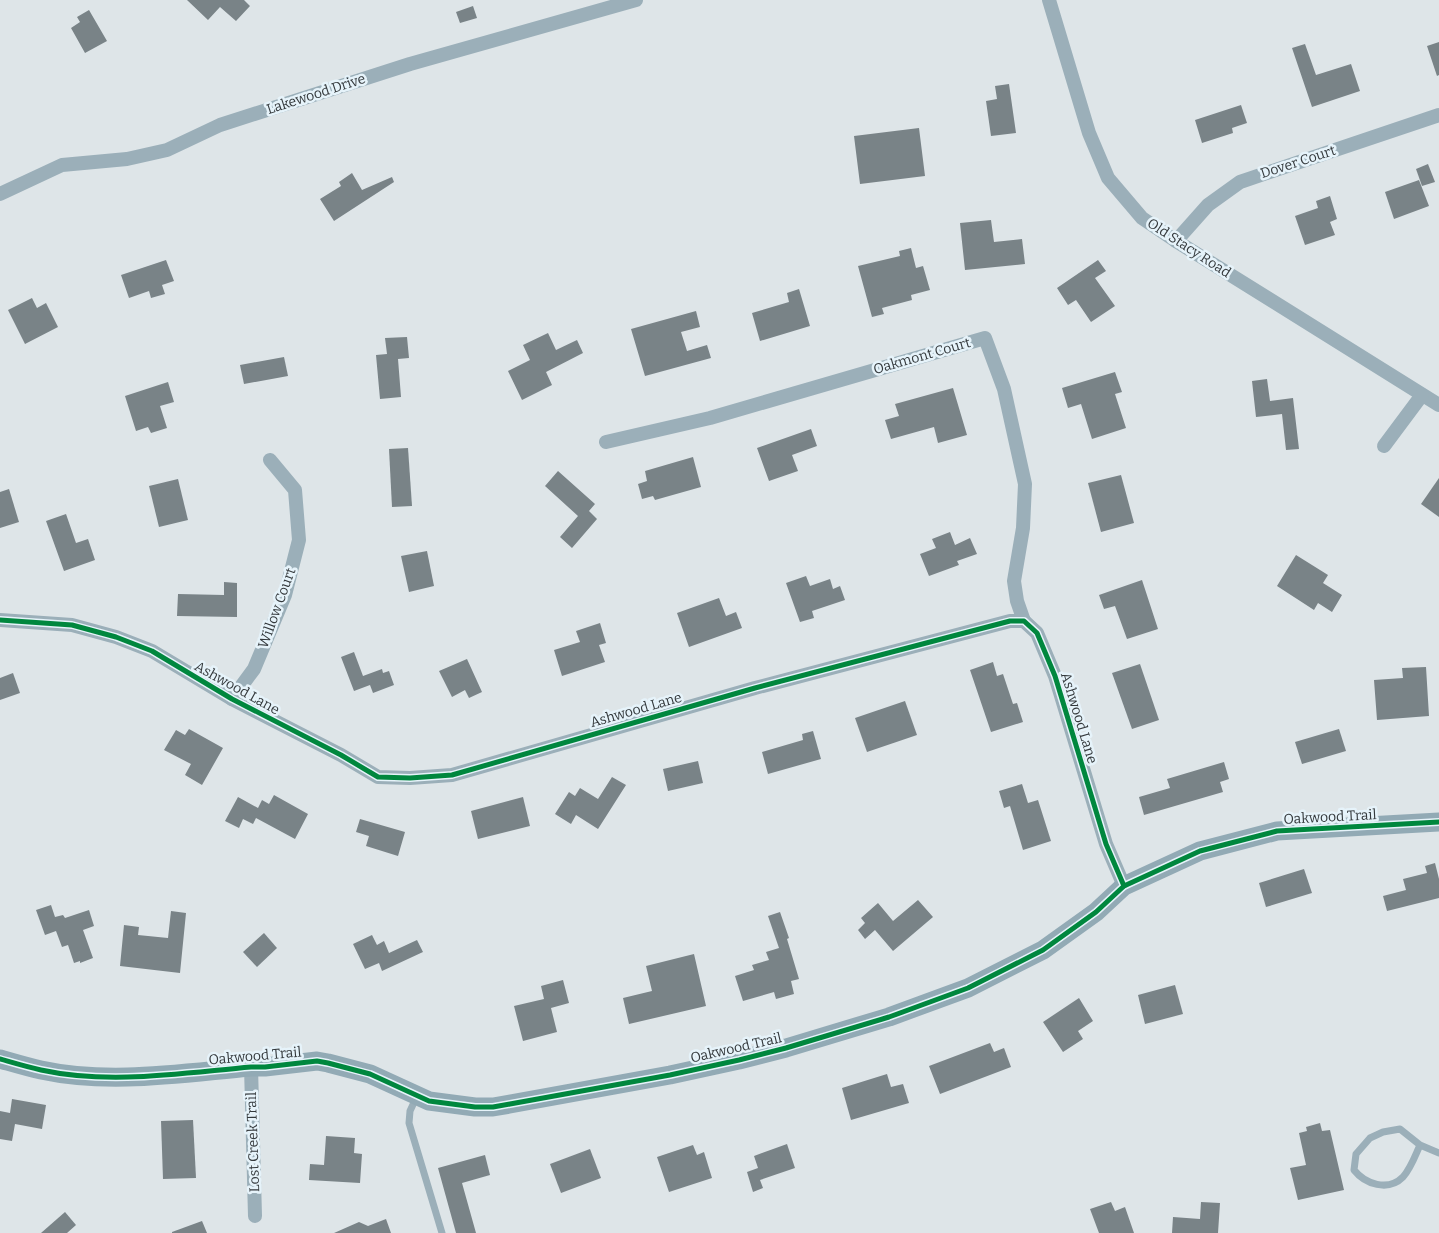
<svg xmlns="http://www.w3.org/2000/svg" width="1439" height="1233" font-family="Bitter,serif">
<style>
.building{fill:#798387}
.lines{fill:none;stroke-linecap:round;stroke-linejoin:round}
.lane{stroke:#9bafb9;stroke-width:7}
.street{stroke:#9bafb9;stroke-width:14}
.secondary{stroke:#92aab5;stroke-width:19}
.cycleway-casing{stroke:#e6f3fa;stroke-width:8}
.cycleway{stroke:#00873e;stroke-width:5}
.labels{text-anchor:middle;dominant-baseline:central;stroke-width:5;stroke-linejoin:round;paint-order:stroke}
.street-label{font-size:14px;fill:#34393c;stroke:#e6f3fa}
</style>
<rect width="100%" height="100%" fill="#dee5e8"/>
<g class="building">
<path d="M187 0H244L250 6 236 21 220 7 208 20Z"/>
<path d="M473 6 477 18 460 23 456 12Z"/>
<path d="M89 10 107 41 85 53 71 28 80 22 77 17Z"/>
<path d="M1439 42V75L1437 76 1427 46Z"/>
<path d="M1305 44 1316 75 1351 64 1360 91 1312 107 1292 48Z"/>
<path d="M1009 84 1016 133 991 136 986 101 997 99 995 86Z"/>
<path d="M1241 105 1247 123 1232 128 1233 133 1202 143 1195 120Z"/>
<path d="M919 128 925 176 860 184 854 136Z"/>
<path d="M1428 164 1435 182 1422 186 1416 169Z"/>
<path d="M352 173 362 190 392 177 394 182 334 221 320 199 341 186 339 182Z"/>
<path d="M1419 180 1429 206 1394 219 1385 192Z"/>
<path d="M1330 196 1337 219 1330 222 1335 235 1305 245 1295 216 1318 208 1316 201Z"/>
<path d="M991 220 994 242 1022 239 1025 264 965 270 960 223Z"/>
<path d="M911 248 916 268 923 266 930 290 911 295 912 300 882 308 884 314 872 317 858 266 900 256 899 251Z"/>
<path d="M166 260 174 281 162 285 165 294 151 298 149 291 129 298 121 275Z"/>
<path d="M1098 260 1106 271 1095 278 1115 306 1091 322 1076 300 1068 305 1057 288Z"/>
<path d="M799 289 810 326 760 341 752 313 789 302 787 293Z"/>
<path d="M32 298 37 308 46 303 58 327 25 344 8 310Z"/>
<path d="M696 311 700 327 681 332 687 351 707 345 711 358 645 376 631 329Z"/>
<path d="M548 333 556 350 577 340 583 353 546 372 552 385 522 400 508 371 530 360 523 345Z"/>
<path d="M407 337 409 358 398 359 401 397 380 399 376 355 387 354 385 338Z"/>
<path d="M284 357 288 376 244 384 240 365Z"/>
<path d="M1115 372 1122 392 1115 394 1126 428 1092 439 1081 404 1068 408 1062 388Z"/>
<path d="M1267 379 1270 401 1293 398 1299 449 1286 450 1282 414 1256 417 1252 381Z"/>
<path d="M168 382 174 402 160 406 167 428 151 433 148 427 136 431 125 396Z"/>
<path d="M953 388 967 435 938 443 934 427 891 439 885 420 899 416 895 404Z"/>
<path d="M811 429 817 446 792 455 798 471 769 481 757 448Z"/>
<path d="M408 448 412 506 392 507 389 449Z"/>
<path d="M693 457 701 487 655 500 653 496 642 499 638 484 647 481 645 471Z"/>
<path d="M558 471 595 504 589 511 597 519 572 548 560 537 578 516 545 486Z"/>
<path d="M1121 475 1134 523 1101 532 1088 483Z"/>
<path d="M1439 478V517L1421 504Z"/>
<path d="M178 479 188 520 159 527 149 486Z"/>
<path d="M9 489 19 522 0 528V492Z"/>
<path d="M66 514 76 543 88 539 95 560 64 571 46 521Z"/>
<path d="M950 532 955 545 970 538 977 554 957 561 959 565 929 576 920 554 936 548 932 539Z"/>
<path d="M427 551 434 586 409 592 401 556Z"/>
<path d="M1296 555 1328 575 1323 583 1342 595 1332 612 1318 603 1314 610 1277 586Z"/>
<path d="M806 576 810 586 830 579 833 589 840 586 845 600 812 611 814 618 800 622 786 583Z"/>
<path d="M1142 580 1158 629 1127 639 1115 606 1104 609 1099 595Z"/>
<path d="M224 582 237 583V617L177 616 178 594 224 595Z"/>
<path d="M719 598 726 616 736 612 742 628 689 647 677 613Z"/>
<path d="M600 623 606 643 599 645 605 662 562 676 554 650 580 642 576 631Z"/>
<path d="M354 652 363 676 382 669 383 673 389 671 394 685 373 693 370 685 354 691 341 657Z"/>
<path d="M467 659 482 692 469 698 465 690 452 697 439 671Z"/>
<path d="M993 662 997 676 1003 674 1013 704 1017 703 1023 722 991 732 970 670Z"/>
<path d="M1140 664 1159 720 1132 729 1112 673Z"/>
<path d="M1426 667 1429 716 1377 720 1374 680 1403 678 1402 668Z"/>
<path d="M13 673 20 693 0 700V678Z"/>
<path d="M905 701 917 735 867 752 855 718Z"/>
<path d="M189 729 223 748 202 785 185 775 191 764 164 750 176 730 185 735Z"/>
<path d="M1339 729 1346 751 1302 764 1295 742Z"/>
<path d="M813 731 821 759 768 774 762 752 803 740 802 734Z"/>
<path d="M698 761 703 783 668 791 663 769Z"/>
<path d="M1224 762 1229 779 1220 782 1223 792 1144 815 1139 797 1170 788 1167 779Z"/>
<path d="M612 777 626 785 598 829 576 815 571 824 555 814 569 792 575 796 580 788 598 799Z"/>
<path d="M1022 784 1028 803 1038 800 1051 841 1023 850 1010 806 1004 808 999 791Z"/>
<path d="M274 795 308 814 295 839 256 818 253 824 243 819 239 828 225 821 238 797 258 808 262 800 269 804Z"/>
<path d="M523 797 530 826 478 839 471 811Z"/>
<path d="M360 819 405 832 398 856 366 846 369 836 356 832Z"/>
<path d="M1435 863 1439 879V898L1387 911 1383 896 1406 890 1403 879 1427 873 1425 866Z"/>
<path d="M1304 869 1312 893 1266 907 1259 883Z"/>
<path d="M918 900 933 917 893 951 875 930 865 939 858 930 865 923 861 918 878 903 893 921Z"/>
<path d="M51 905 55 917 63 915 65 918 89 910 94 926 83 930 93 958 80 963V961L74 963 68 945 62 947 56 931 45 935 36 910Z"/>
<path d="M171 911 186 913 180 973 120 966 124 925 139 927 138 935 168 938Z"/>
<path d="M780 912 789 938 787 939 799 979 791 981 794 994 776 999 774 992 743 1001 735 976 754 970 752 965 769 960 766 952 779 948 768 916Z"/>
<path d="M264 933 277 948 257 967 243 952Z"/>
<path d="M372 935 377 945 384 941 389 953 417 940 423 952 382 971 379 963 365 969 353 944Z"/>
<path d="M694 954 706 1006 629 1024 623 998 652 991 646 966Z"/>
<path d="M563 980 569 1003 551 1008 557 1032 523 1041 514 1006 544 999 541 986Z"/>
<path d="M1175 985 1183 1014 1145 1024 1138 995Z"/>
<path d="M1079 998 1093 1021 1078 1031 1083 1039 1063 1052 1043 1022Z"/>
<path d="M990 1043 994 1052 1004 1048 1011 1067 940 1094 929 1066Z"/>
<path d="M887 1074 891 1087 903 1084 909 1103 851 1120 842 1088Z"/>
<path d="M12 1099 46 1105 42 1129 15 1124 12 1141 0 1139V1111L10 1113Z"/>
<path d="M193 1120 196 1178 163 1179 161 1121Z"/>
<path d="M1320 1123 1322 1131 1330 1130 1344 1190 1298 1200 1290 1168 1306 1165 1299 1133 1307 1131 1306 1127Z"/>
<path d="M326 1136 355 1138 354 1153 362 1154 360 1183 309 1180 310 1164 324 1165Z"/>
<path d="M787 1144 795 1168 760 1180 763 1188 753 1192 747 1172 758 1168 754 1156Z"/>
<path d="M693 1145 697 1155 704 1152 712 1178 669 1192 657 1157Z"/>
<path d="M590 1149 601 1178 561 1193 550 1164Z"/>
<path d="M485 1155 490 1175 462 1183 476 1233H456L438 1168Z"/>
<path d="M1111 1202 1115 1211 1125 1207 1134 1233H1099L1090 1209Z"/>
<path d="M1201 1202 1220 1203 1218 1233H1172L1173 1217 1200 1219Z"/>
<path d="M65 1212 76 1225 67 1233H41Z"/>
<path d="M386 1219 391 1233H334L359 1222 368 1226Z"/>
<path d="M202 1221 207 1233H172V1232Z"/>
</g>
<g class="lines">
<g class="lane">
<path d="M417 1096 410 1111 409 1123 442 1233"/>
<path d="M1420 1145C1415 1156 1411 1168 1403 1177 1388 1192 1365 1184 1354 1170L1356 1154 1370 1138 1383 1132 1400 1129 1420 1145 1439 1153"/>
</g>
<g class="street">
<path d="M1049 0 1089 133 1108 178 1142 218 1176 241 1439 405"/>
<path d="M0 194 62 165 127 159 167 150 220 125 410 64 636 0"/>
<path d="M1176 241 1208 205 1240 182 1439 115"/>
<path d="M606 442 710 418 985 338 1004 389 1025 484 1023 528 1014 581 1017 601 1024 621"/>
<path d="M1384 446 1422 395"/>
<path d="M0 620 72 625 116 637 152 651 232 699 341 755 378 777 410 778 452 775 755 688 1010 621H1024L1037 633 1055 676 1106 844 1124 886"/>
<path d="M232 699 254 669 285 595 299 540 295 490 270 460"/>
<path d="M251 1067 255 1216"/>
</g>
<path class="secondary" d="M0 1059C14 1063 27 1067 41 1070 110 1085 182 1073 251 1067H265L317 1061 328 1063 370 1074 429 1101 475 1107H493L510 1104 670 1075 739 1060 786 1048 889 1017 968 988 1043 950 1096 912 1124 886 1200 851 1277 831 1439 822"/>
<g class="cycleway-casing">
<g id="cycleway">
<path d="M0 620 72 625 116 637 152 651 232 699 341 755 378 777 410 778 452 775 755 688 1010 621H1024L1037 633 1055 676 1106 844 1124 886"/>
<path d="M0 1059C14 1063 27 1067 41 1070 110 1085 182 1073 251 1067H265L317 1061 328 1063 370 1074 429 1101 475 1107H493L510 1104 670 1075 739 1060 786 1048 889 1017 968 988 1043 950 1096 912 1124 886 1200 851 1277 831 1439 822"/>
</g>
</g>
<use href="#cycleway" class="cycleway"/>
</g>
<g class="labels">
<g class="street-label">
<text transform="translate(316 94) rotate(-18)">Lakewood Drive</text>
<text transform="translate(1298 162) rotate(-18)">Dover Court</text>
<text transform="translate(1189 248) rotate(33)">Old Stacy Road</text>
<text transform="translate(922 356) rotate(-16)">Oakmont Court</text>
<text transform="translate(277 608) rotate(-70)">Willow Court</text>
<text transform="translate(237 688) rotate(29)">Ashwood Lane</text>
<text transform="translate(636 710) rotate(-16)">Ashwood Lane</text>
<text transform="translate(1079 718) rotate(73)">Ashwood Lane</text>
<text transform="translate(1330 817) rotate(-3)">Oakwood Trail</text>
<text transform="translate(736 1048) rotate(-13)">Oakwood Trail</text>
<text transform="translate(255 1056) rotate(-5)">Oakwood Trail</text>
<text transform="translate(253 1142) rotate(-92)">Lost Creek Trail</text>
</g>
</g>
</svg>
